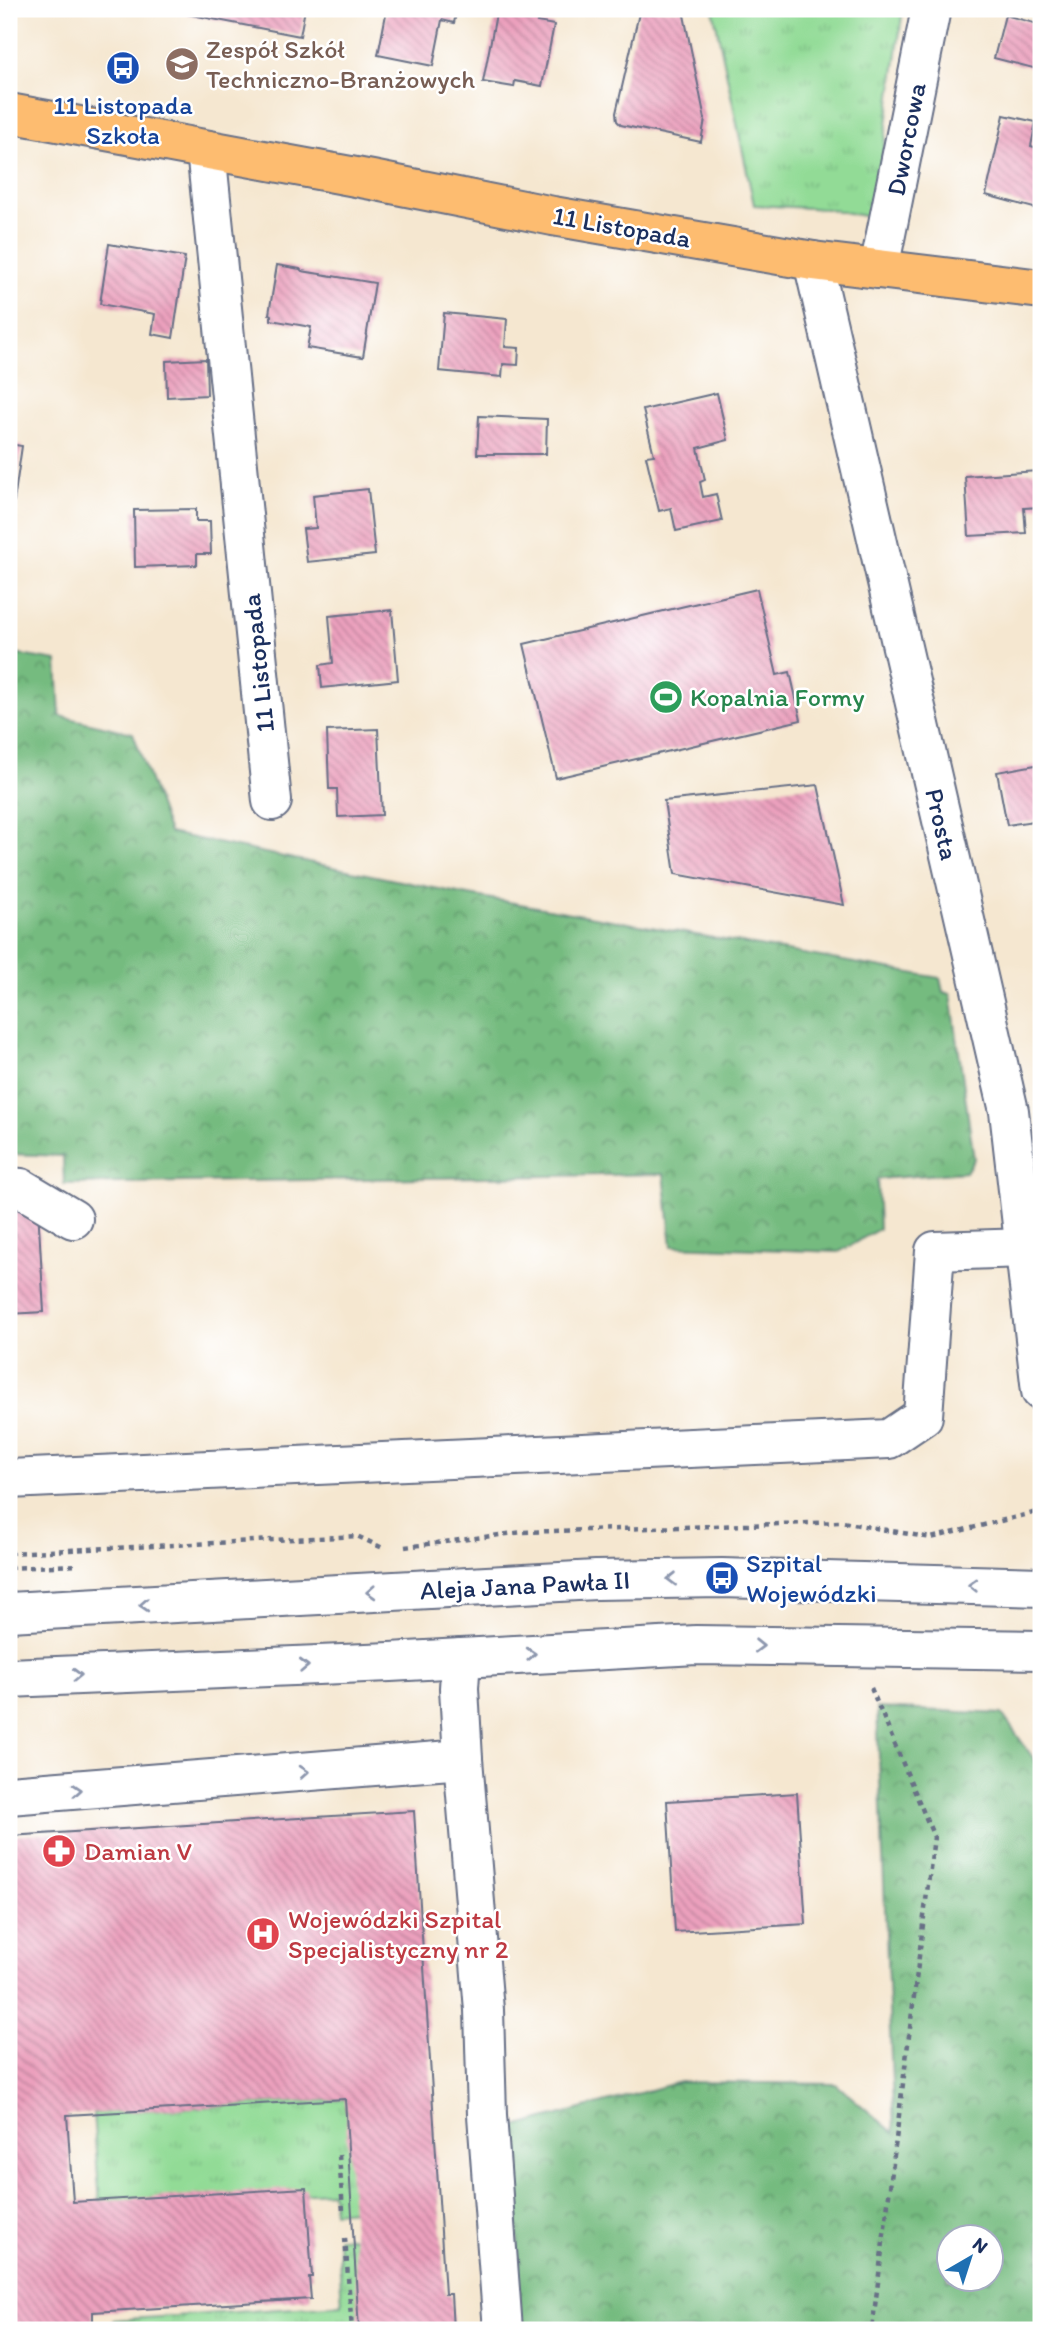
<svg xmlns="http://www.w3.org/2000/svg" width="1050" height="2339" font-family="Itim,sans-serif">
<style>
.grass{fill:url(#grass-tufts);stroke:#56857a;stroke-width:2}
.forest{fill:url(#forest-crowns);stroke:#48756e;stroke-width:2;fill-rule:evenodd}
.building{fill:url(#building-back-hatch)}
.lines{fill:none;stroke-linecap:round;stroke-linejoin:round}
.minor-casing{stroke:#676f86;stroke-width:42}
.major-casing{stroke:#676f86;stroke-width:42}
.path{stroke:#676f86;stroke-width:4.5;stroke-dasharray:5 5;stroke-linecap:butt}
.minor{stroke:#fff;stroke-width:38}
.major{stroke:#fdbc6f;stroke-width:38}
.oneway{stroke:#8d97ae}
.labels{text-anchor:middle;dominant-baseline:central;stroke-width:5;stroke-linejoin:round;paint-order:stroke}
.education-label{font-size:26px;fill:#785e54;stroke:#fff;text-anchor:start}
.transit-label{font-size:26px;fill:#164399;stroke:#fff}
.street-label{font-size:26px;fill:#1b2f5e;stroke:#fff}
.leisure-label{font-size:26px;fill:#27864d;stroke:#fff;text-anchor:start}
.health-label{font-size:26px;fill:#be3a42;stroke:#fff;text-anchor:start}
</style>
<defs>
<pattern id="grass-tufts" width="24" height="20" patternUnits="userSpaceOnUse" patternTransform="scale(1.75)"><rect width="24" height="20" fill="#92db96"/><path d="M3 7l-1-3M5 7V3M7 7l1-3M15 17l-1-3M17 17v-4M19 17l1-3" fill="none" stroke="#7dbc84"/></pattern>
<pattern id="forest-crowns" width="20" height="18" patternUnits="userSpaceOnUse" patternTransform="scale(1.75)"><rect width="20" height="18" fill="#75bb7f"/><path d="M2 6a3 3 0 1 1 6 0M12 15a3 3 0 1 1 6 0" fill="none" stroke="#5f986b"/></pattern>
<pattern id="building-back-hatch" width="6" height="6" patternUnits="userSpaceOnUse" patternTransform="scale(1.75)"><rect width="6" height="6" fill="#eca0bd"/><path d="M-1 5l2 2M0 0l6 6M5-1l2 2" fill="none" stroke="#be839d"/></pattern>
</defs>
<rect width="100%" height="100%" fill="#fff"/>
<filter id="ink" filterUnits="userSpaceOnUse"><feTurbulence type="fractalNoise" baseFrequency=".0143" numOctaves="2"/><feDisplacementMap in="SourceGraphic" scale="14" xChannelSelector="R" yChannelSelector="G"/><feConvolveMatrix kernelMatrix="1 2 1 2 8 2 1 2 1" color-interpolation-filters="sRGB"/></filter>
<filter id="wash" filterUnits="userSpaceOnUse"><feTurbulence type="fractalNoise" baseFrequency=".00686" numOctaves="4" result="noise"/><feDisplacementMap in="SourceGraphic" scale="28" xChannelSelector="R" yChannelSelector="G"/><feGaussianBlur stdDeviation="1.57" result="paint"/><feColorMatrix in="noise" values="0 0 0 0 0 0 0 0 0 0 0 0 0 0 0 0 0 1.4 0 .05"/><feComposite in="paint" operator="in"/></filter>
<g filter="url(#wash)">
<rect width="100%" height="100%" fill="#f5e7d0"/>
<g class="grass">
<path d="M713 9H903L874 218 828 209 754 205Z"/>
<path d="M364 2098 375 2208 334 2212 332 2192 100 2203 93 2113Z"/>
<path d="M375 2237 380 2330H115L114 2320 342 2305 338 2238Z"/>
</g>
<g class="forest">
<path d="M9 653 57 661 60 716 133 733 169 833 463 894 940 978 943 992 951 994 974 1159 966 1172 877 1179 879 1229 839 1252 672 1246 664 1174 64 1184 63 1156 9 1154Z"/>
<path d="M877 1708 1002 1714 1041 1769V2330H520L515 2127 680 2082 836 2084 894 2133ZM948 2238H990V2280H948Z"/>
</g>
<g id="blocks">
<g class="building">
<path d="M161 9H305L300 36Z"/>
<path d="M387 9H457L454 23 442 20 433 66 378 55Z"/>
<path d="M518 9H540L537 22 554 25 542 86 515 81 514 87 483 82 496 14 516 18Z"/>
<path d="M640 9 683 10 705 119 701 142 621 125 617 121 616 113Z"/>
<path d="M1005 15 1041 25V70L994 58Z"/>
<path d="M1004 115 1036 122 1031 146 1041 149V210L986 195Z"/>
<path d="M9 230 15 231 10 263H9Z"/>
<path d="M109 244 185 257 173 338 152 334 155 314 100 304Z"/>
<path d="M277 265 300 269 302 271 375 283 363 357 307 348 311 327 271 320V315L269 314Z"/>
<path d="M444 313 507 319 505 347 519 348 518 365 503 364 502 377 439 371Z"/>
<path d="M206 359 207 395 167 397 166 361Z"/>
<path d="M717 393 728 440 698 448 705 480 700 482 703 497 716 494 722 521 676 531 671 508 659 511 646 456 654 455 643 410Z"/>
<path d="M479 416 547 419 546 454H477Z"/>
<path d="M9 444 22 446 14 501 9 500Z"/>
<path d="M1038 471 1040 507 1024 508 1026 533 969 536 965 476Z"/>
<path d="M368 489 375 555 307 562 303 529 316 528 313 495Z"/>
<path d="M196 509V521H210L211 554H197V565L135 567 134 510Z"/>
<path d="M757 589 777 675 790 672 801 720 556 778 524 644Z"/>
<path d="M392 610 398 680 322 688 320 665 333 663 329 616Z"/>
<path d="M378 729 382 815 338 817 337 789H329L327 731Z"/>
<path d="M1041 764V820L1007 825 997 772Z"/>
<path d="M818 785 844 905 675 874 664 801Z"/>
<path d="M38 1208 44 1312 9 1314V1210Z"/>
<path d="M797 1793 806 1924 675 1932 667 1801Z"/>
<path d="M414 1811 445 2294H451L453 2330H359L345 2099 67 2115 73 2202 306 2188 312 2277H309L311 2299 93 2312V2330H10L9 1836Z"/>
</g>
</g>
</g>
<g filter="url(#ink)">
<use href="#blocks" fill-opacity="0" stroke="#676f86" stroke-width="2"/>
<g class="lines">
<g class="minor-casing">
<g id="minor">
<path d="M206 150 272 801"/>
<path d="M813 261 1009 1111 1041 1391"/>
<path d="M879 269 931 9"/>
<path d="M9 1187 21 1188 73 1219"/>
<path d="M9 1479 889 1439 923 1416 935 1251 1026 1248"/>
<path d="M9 1612 596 1580 722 1578 1041 1587"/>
<path d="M9 1678 390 1662 696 1645 1041 1650"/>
<path d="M463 1759 484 2010 487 2115 503 2330"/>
<path d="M9 1795 463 1759 459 1688 461 1658"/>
</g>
</g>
<g class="major-casing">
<path id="major" d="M9 113 372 180 553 216 813 261 1041 289"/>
</g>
<g class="path">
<path d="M405 1547 523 1532 842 1522 931 1538 1041 1511"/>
<path d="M9 1553 357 1536 385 1549"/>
<path d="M9 1568 78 1565"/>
<path d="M871 1688 934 1837 872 2330"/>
<path d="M339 2155 343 2211"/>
<path d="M345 2238 352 2330"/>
</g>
<use href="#minor" class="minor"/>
<use href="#major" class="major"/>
</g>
<defs><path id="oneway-chevron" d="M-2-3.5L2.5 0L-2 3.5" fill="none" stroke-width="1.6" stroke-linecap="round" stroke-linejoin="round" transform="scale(1.75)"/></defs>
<g class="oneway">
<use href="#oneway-chevron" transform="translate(672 1579) rotate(179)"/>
<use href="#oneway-chevron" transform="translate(973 1585) rotate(-178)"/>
<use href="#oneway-chevron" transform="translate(371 1592) rotate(177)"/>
<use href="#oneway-chevron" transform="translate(144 1605) rotate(177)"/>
<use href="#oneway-chevron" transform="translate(759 1646) rotate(1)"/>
<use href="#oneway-chevron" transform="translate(531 1654) rotate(-3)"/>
<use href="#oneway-chevron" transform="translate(304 1666) rotate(-2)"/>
<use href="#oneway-chevron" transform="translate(77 1675) rotate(-2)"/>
<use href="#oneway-chevron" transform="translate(304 1772) rotate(-4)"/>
<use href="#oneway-chevron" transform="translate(77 1790) rotate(-4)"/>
</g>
</g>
<defs>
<g id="school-disc" transform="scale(1.75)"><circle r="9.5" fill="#8d6e63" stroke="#fff"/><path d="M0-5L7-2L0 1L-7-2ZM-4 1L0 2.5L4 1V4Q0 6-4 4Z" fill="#fff"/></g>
<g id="bus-disc" transform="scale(1.75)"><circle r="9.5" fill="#1a4fb4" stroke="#fff"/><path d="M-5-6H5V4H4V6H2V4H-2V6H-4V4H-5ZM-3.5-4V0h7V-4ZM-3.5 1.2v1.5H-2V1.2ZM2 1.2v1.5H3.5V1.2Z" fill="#fff"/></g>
<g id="stadium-disc" transform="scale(1.75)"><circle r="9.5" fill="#2e9e5b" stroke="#fff"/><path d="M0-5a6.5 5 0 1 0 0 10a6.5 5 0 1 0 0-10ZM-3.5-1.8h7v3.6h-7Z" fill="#fff"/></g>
<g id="pharmacy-disc" transform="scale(1.75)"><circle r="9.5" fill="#e0444e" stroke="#fff"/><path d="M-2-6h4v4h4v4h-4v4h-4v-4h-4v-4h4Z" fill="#fff"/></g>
<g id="hospital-disc" transform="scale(1.75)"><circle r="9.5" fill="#e0444e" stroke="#fff"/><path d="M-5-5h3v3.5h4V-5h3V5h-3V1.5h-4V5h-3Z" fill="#fff"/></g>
</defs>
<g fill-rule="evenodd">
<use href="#school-disc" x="182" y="64"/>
<use href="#bus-disc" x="123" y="68"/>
<use href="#stadium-disc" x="666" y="697"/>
<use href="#bus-disc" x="722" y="1578"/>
<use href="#pharmacy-disc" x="59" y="1851"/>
<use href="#hospital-disc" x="263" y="1934"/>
</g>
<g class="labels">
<g class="education-label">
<text x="206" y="49">Zespół Szkół<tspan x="206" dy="30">Techniczno-Branżowych</tspan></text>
</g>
<g class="transit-label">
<text x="123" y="105">11 Listopada<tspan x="123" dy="30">Szkoła</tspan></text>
<text x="746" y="1563" text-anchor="start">Szpital<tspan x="746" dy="30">Wojewódzki</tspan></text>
</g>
<g class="street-label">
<text transform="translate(906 139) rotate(-79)">Dworcowa</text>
<text transform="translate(622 227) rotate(10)">11 Listopada</text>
<text transform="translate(258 663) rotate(-96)">11 Listopada</text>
<text transform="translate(942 824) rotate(77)">Prosta</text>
<text transform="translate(525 1585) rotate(-3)">Aleja Jana Pawła II</text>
</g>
<g class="leisure-label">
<text x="690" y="697">Kopalnia Formy</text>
</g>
<g class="health-label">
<text x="84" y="1851">Damian V</text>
<text x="288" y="1919">Wojewódzki Szpital<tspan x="288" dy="30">Specjalistyczny nr 2</tspan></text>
</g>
</g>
<rect width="1050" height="2339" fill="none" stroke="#fff" stroke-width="35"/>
<g transform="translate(970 2258) rotate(39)"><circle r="33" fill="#ffffff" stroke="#a4acbf" stroke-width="2"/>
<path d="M0-5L12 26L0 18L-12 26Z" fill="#1f6fb2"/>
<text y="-10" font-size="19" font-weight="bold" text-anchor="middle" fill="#1b2f5e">N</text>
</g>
</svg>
